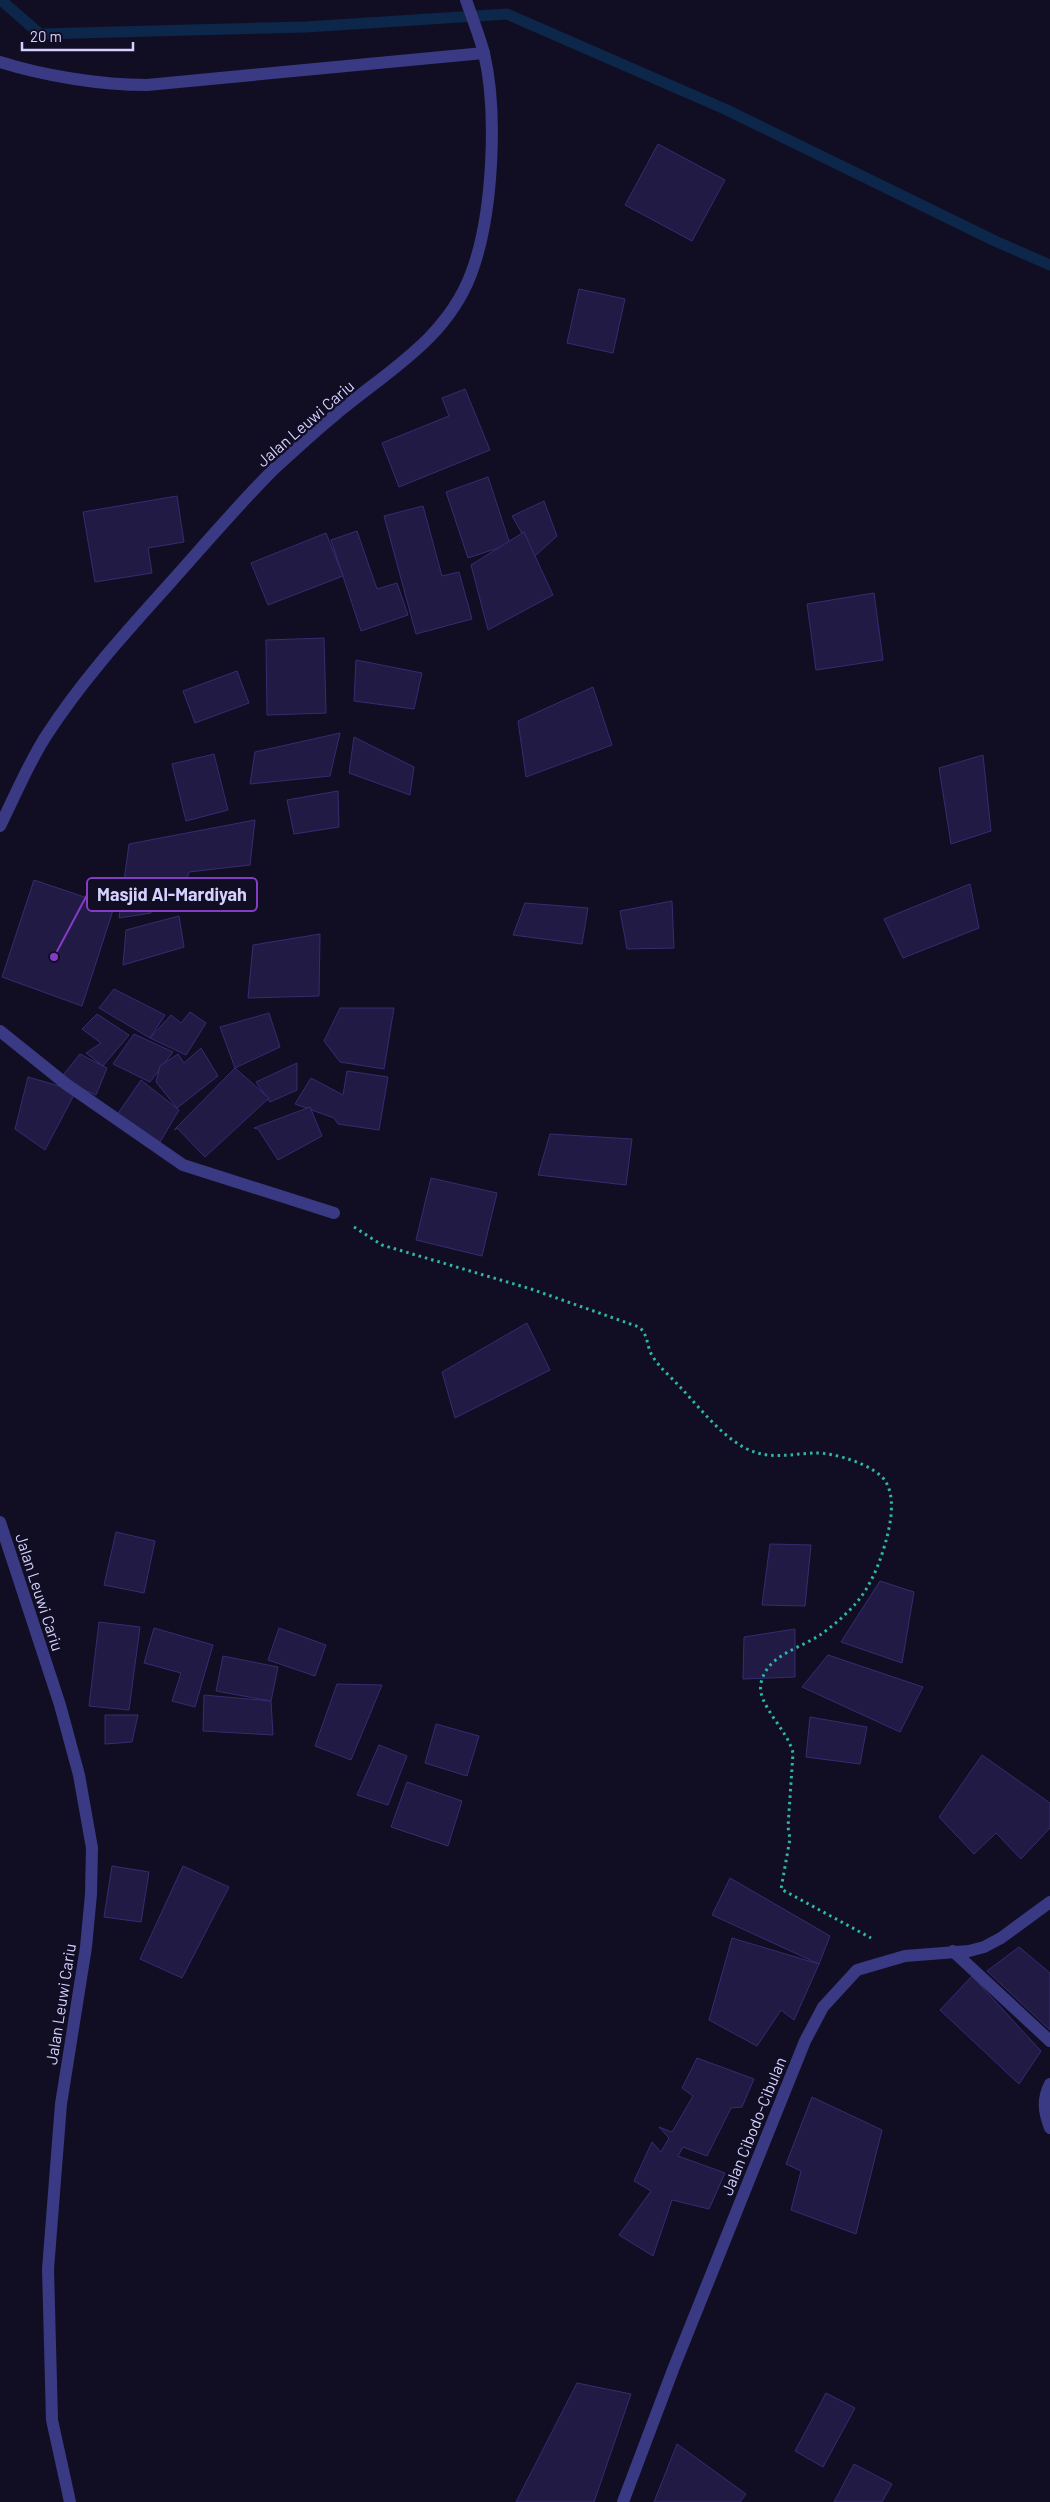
<svg xmlns="http://www.w3.org/2000/svg" width="1050" height="2502" font-family="Barlow,sans-serif">
<style>
.lines{fill:none;stroke-linecap:round;stroke-linejoin:round}
.stream{stroke:#0c274a;stroke-width:11}
.building{fill:#201a45;stroke:#362c71}
.path{stroke:#2eb6a6;stroke-width:3;stroke-dasharray:2.5 4;stroke-linecap:butt}
.street{stroke:#393a83;stroke-width:12}
.labels{text-anchor:middle;dominant-baseline:central;stroke-width:5;stroke-linejoin:round;paint-order:stroke}
.street-label{font-size:16px;fill:#d4d1ff;stroke:#110e24}
.leader{fill:none;stroke:#843cc5;stroke-width:2}
.callout-dot{fill:#843cc5;stroke:#110e24;stroke-width:2}
.callout{fill:#110e24;stroke:#843cc5;stroke-width:2}
.callout-label{font-size:18px;text-anchor:middle;font-weight:bold;fill:#d4d1ff}
</style>
<rect width="100%" height="100%" fill="#110e24"/>
<g class="lines">
<path class="stream" d="M1 0 40 34 306 27 507 14 727 110 995 241 1050 265"/>
</g>
<g class="building">
<path d="M658 144 725 180 692 241 625 205Z"/>
<path d="M579 289 625 299 613 353 567 343Z"/>
<path d="M465 389 490 450 399 487 382 443 449 416 442 398Z"/>
<path d="M488 477 510 544 468 558 446 492Z"/>
<path d="M177 496 184 542 148 548 152 573 95 582 83 512Z"/>
<path d="M544 501 557 536 535 556 512 516Z"/>
<path d="M423 506 442 576 459 572 472 619 416 634 384 516Z"/>
<path d="M357 531 377 589 397 583 408 615 361 631 331 540Z"/>
<path d="M524 532 553 595 488 630 471 565Z"/>
<path d="M326 533 343 576 268 605 251 563Z"/>
<path d="M874 593 883 660 816 670 807 604Z"/>
<path d="M324 638 326 713 267 715 266 640Z"/>
<path d="M356 660 422 673 414 709 354 701Z"/>
<path d="M237 671 249 703 195 723 183 691Z"/>
<path d="M593 687 612 745 526 777 518 721Z"/>
<path d="M340 733 330 776 250 784 255 752Z"/>
<path d="M354 737 414 767 410 795 349 773Z"/>
<path d="M214 754 228 810 186 821 172 764Z"/>
<path d="M983 755 991 831 951 844 939 768Z"/>
<path d="M338 791 339 827 294 834 287 800Z"/>
<path d="M255 820 250 865 189 872 180 900 151 908V913L119 918 129 844Z"/>
<path d="M34 880 114 907 82 1006 2 977Z"/>
<path d="M970 884 979 928 903 958 884 919Z"/>
<path d="M672 901 674 948 627 949 620 911Z"/>
<path d="M525 903 588 908 582 944 513 935Z"/>
<path d="M179 916 184 947 123 965 126 930Z"/>
<path d="M320 934 319 996 248 998 253 945Z"/>
<path d="M114 989 165 1015 150 1038 99 1008Z"/>
<path d="M340 1008H394L384 1069 340 1062 324 1041Z"/>
<path d="M190 1012 206 1023 186 1055 150 1038 171 1015 181 1023Z"/>
<path d="M269 1013 280 1047 235 1068 220 1027Z"/>
<path d="M97 1014 129 1035 103 1066 86 1053 101 1043 82 1029Z"/>
<path d="M134 1034 173 1052 150 1082 113 1064Z"/>
<path d="M201 1048 218 1076 177 1108 156 1082 160 1066 178 1054 184 1063Z"/>
<path d="M80 1054 107 1068 96 1095 60 1079Z"/>
<path d="M297 1063V1090L270 1102 256 1082Z"/>
<path d="M235 1068 269 1098 205 1157 177 1128 174 1130Z"/>
<path d="M347 1071 388 1077 379 1130 338 1124 334 1118 295 1104 311 1078 343 1095Z"/>
<path d="M28 1077 76 1091 45 1150 15 1129Z"/>
<path d="M141 1080 179 1110 160 1142 117 1115Z"/>
<path d="M310 1107 322 1136 278 1160 258 1129 254 1128Z"/>
<path d="M550 1134 632 1139 626 1185 538 1175Z"/>
<path d="M431 1178 497 1193 482 1256 416 1240Z"/>
<path d="M527 1323 550 1370 455 1418 442 1372Z"/>
<path d="M116 1532 155 1541 144 1593 104 1585Z"/>
<path d="M770 1544 811 1545 805 1606 762 1605Z"/>
<path d="M880 1581 914 1592 902 1663 841 1642Z"/>
<path d="M99 1622 140 1627 129 1710 89 1706Z"/>
<path d="M154 1628 213 1645 195 1707 172 1701 181 1673 144 1663Z"/>
<path d="M279 1628 326 1645 315 1676 268 1660Z"/>
<path d="M795 1629V1677L743 1679 744 1637Z"/>
<path d="M828 1655 923 1687 900 1732 802 1687Z"/>
<path d="M223 1656 278 1667 271 1701 216 1691Z"/>
<path d="M337 1684 382 1685 351 1760 315 1746Z"/>
<path d="M204 1695 271 1701 273 1735 203 1731Z"/>
<path d="M105 1715H138L132 1742 105 1744Z"/>
<path d="M810 1717 867 1727 860 1764 806 1757Z"/>
<path d="M436 1724 479 1736 467 1776 425 1763Z"/>
<path d="M379 1745 407 1756 388 1805 357 1795Z"/>
<path d="M982 1755 1050 1803V1828L1021 1859 996 1833 974 1854 939 1817Z"/>
<path d="M407 1782 462 1801 448 1846 391 1827Z"/>
<path d="M112 1866 149 1872 141 1922 104 1917Z"/>
<path d="M183 1866 229 1887 182 1978 140 1959Z"/>
<path d="M730 1878 830 1936 819 1964 712 1915Z"/>
<path d="M732 1938 819 1964 794 2020 781 2010 757 2046 709 2020Z"/>
<path d="M1019 1947 1050 1973V2030L987 1971Z"/>
<path d="M972 1976 1041 2051 1019 2084 940 2010Z"/>
<path d="M697 2058 754 2079 742 2107 731 2108 707 2156 683 2147 678 2156 725 2173 709 2209 672 2200 653 2256 619 2235 651 2191 634 2181 652 2142 661 2152 669 2138 659 2127 672 2132 693 2096 682 2088Z"/>
<path d="M812 2097 882 2130 856 2234 791 2210 801 2171 786 2164Z"/>
<path d="M577 2383 631 2394 594 2502H516Z"/>
<path d="M826 2393 855 2408 823 2467 795 2451Z"/>
<path d="M677 2444 746 2494 740 2502H654Z"/>
<path d="M854 2464 892 2484 882 2502H834Z"/>
</g>
<g class="lines">
<path class="path" d="M354 1227 382 1245 531 1289 639 1327C649 1335 646 1347 653 1357 660 1368 672 1378 681 1388 701 1409 721 1436 747 1449 770 1460 791 1454 814 1453 833 1452 876 1465 886 1482 895 1498 891 1521 887 1537 881 1560 872 1584 857 1602 847 1614 833 1626 820 1635 799 1649 767 1655 761 1683 756 1704 788 1730 793 1753L788 1827 790 1839 781 1889 871 1938"/>
<g class="street">
<path d="M0 62C44 76 101 85 147 85L484 53"/>
<path d="M0 826C15 796 28 764 46 736 82 680 127 631 171 582 205 544 238 505 274 469 294 451 314 432 335 415 386 372 446 340 471 274 493 216 498 113 484 53 479 35 472 17 466 0"/>
<path d="M0 1031 66 1084 183 1165 334 1213"/>
<path d="M0 1522 60 1705 79 1775 92 1848 91 1894 86 1947 61 2104 48 2269 52 2420 70 2502"/>
<path d="M953 1951 1050 2041"/>
<path d="M1050 2084C1042 2100 1044 2112 1050 2128"/>
<path d="M623 2502 674 2367 805 2041 823 2007 857 1970 905 1956 969 1951 984 1947 1001 1938 1050 1902"/>
</g>
</g>
<g class="labels">
<g class="street-label">
<text transform="translate(305 423) rotate(-41)">Jalan Leuwi Cariu</text>
<text transform="translate(40 1592) rotate(72)">Jalan Leuwi Cariu</text>
<text transform="translate(60 2004) rotate(-81)">Jalan Leuwi Cariu</text>
<text transform="translate(753 2126) rotate(-68)">Jalan Cibodo-Cibulan</text>
</g>
</g>
<path class="leader" d="M54 957L87 895"/>
<circle class="callout-dot" cx="54" cy="957" r="5"/>
<rect class="callout" x="87" y="878" width="170" height="33" rx="5"/>
<g class="callout-label">
<text x="172" y="901">Masjid Al-Mardiyah</text>
</g>
<path d="M22 42v8h111v-8" fill="none" stroke="#d4d1ff" stroke-width="2.5"/>
<text x="30" y="42" font-size="15" fill="#d4d1ff" stroke="#110e24" stroke-width="4" paint-order="stroke">20 m</text>
</svg>
